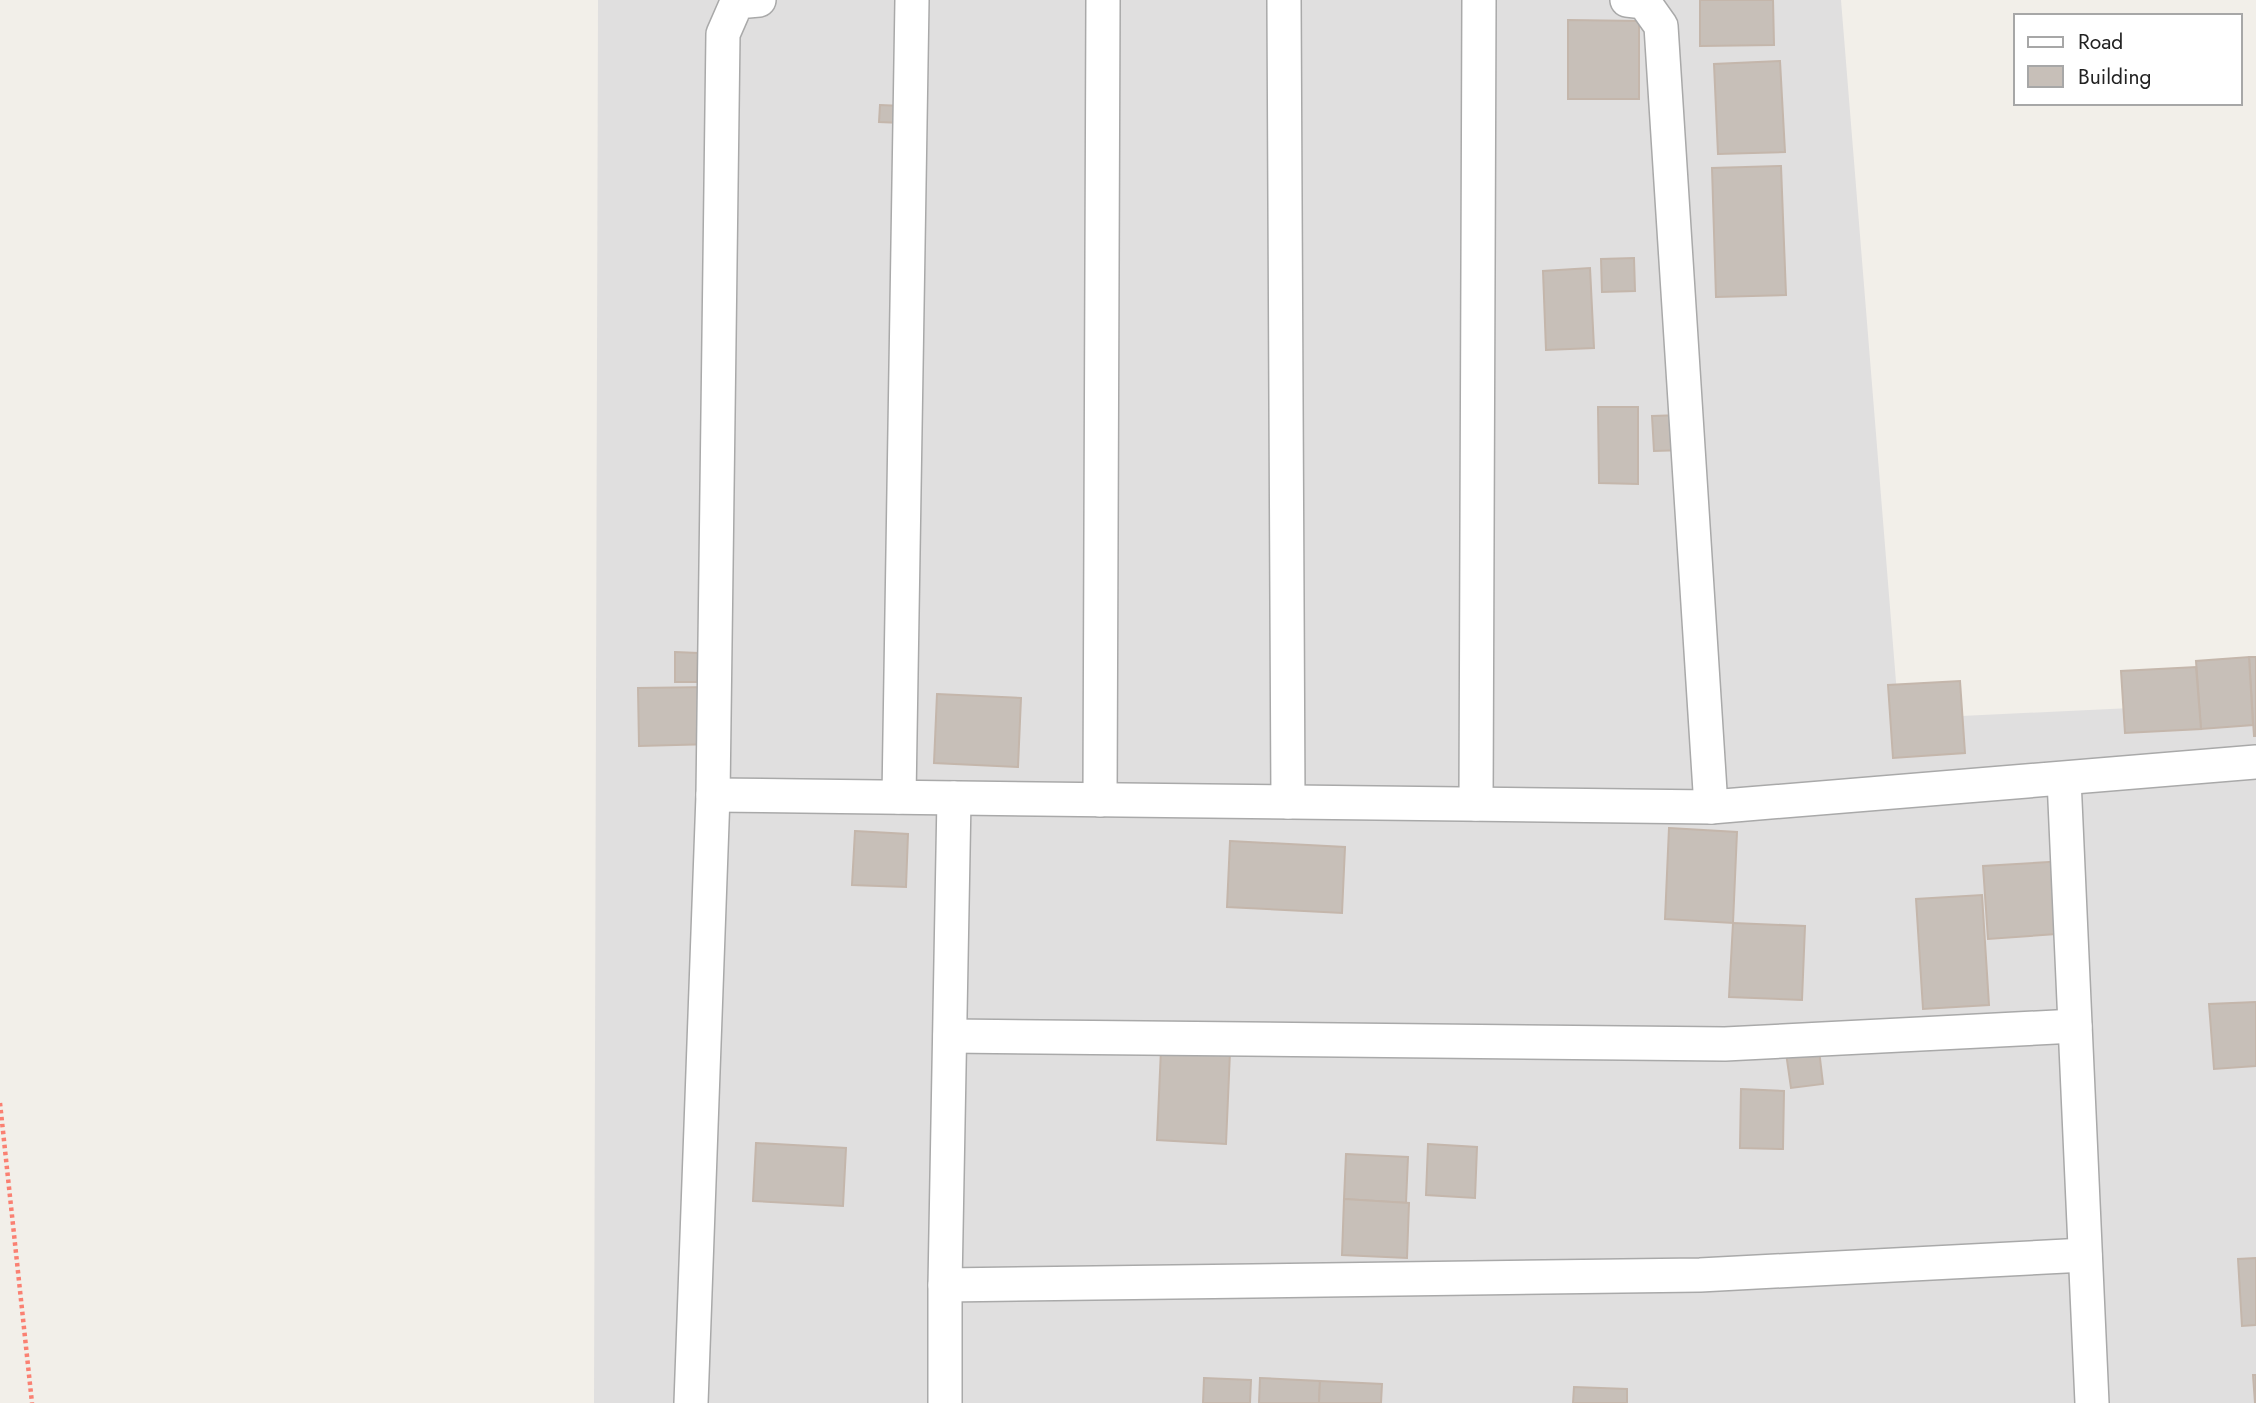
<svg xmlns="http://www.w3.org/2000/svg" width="2256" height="1403" font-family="Jost,sans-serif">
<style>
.residential{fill:#e0dfdf}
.building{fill:#c7bfb8;stroke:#c4b6ab;stroke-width:2}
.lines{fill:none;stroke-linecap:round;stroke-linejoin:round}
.street-casing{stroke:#a9a9a9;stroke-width:36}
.path{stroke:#fa8072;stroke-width:4.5;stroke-dasharray:3.5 3.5;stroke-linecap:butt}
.street{stroke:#fff;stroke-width:33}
</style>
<rect width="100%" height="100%" fill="#f2efe9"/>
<path class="residential" d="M598 0H1841L1899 719 2256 702V1403H594Z"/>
<g class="building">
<path d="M1700 0H1773L1774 45 1700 46Z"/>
<path d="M1568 20 1639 21V99H1568Z"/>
<path d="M1780 61 1785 152 1718 154 1714 64Z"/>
<path d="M880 105 902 106V123L879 122Z"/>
<path d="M1781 166 1786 295 1716 297 1712 168Z"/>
<path d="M1634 258 1635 291 1602 292 1601 259Z"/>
<path d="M1590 268 1594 348 1546 350 1543 271Z"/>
<path d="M1598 407H1638V484L1599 483Z"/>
<path d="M1682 415 1685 450 1654 451 1652 416Z"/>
<path d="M675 652 698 653 697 682H675Z"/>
<path d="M2249 657H2256V736H2254Z"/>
<path d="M2249 657 2253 725 2201 729 2196 661Z"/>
<path d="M2196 667 2201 729 2125 733 2121 671Z"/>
<path d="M1960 681 1965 753 1893 758 1888 685Z"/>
<path d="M712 687 713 744 639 746 638 688Z"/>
<path d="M937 694 1021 698 1018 767 934 763Z"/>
<path d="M1669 828 1737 832 1733 923 1665 919Z"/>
<path d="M855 831 908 834 906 887 852 885Z"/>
<path d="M1230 841 1345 847 1342 913 1227 907Z"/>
<path d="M2065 861 2070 933 1988 939 1983 866Z"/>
<path d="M1982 895 1989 1005 1923 1009 1916 899Z"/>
<path d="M1733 923 1805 926 1802 1000 1729 997Z"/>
<path d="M2256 1002V1066L2214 1069 2209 1004Z"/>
<path d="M1161 1049 1230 1052 1226 1144 1157 1140Z"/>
<path d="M1819 1050 1823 1084 1791 1088 1786 1053Z"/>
<path d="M1741 1089 1784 1091 1783 1149 1740 1148Z"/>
<path d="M756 1143 846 1148 843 1206 753 1201Z"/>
<path d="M1428 1144 1477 1147 1475 1198 1426 1195Z"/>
<path d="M1346 1154 1408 1157 1406 1203 1344 1199Z"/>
<path d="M1344 1199 1409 1203 1407 1258 1342 1255Z"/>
<path d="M2256 1258V1325L2242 1326 2238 1259Z"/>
<path d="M2253 1375H2256V1403H2255Z"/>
<path d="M1204 1378 1251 1380 1250 1403H1203Z"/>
<path d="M1260 1378 1320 1381 1319 1403H1259Z"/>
<path d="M1320 1381 1382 1384 1381 1403H1319Z"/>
<path d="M1574 1387 1627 1389V1403H1573Z"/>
</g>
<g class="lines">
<g class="street-casing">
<g id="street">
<path d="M1284 0 1288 802"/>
<path d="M1627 0 1644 2 1661 26 1711 807"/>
<path d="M2064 779 2092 1403"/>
<path d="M713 795 1711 807 2256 762"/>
<path d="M899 797 912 0"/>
<path d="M1100 800 1103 0"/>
<path d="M1476 804 1479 0"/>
<path d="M950 1036 1725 1044 2075 1026"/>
<path d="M945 1285 1700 1275 2085 1255"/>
<path d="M691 1403 713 795 723 34 737 2 759 0"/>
<path d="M945 1403V1285L954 798"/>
</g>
</g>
<path class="path" d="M0 1103 32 1403"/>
<use href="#street" class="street"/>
</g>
<rect x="2014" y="14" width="228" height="91" fill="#ffffff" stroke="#a7a7a7" stroke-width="2"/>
<rect x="2028" y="37" width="35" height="10" fill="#ffffff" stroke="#a7a7a7" stroke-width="2"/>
<text x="2078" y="49" font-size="21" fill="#222222">Road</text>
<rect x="2028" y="66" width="35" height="21" fill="#c7bfb8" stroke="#a7a7a7" stroke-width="2"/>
<text x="2078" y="84" font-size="21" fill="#222222">Building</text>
</svg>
